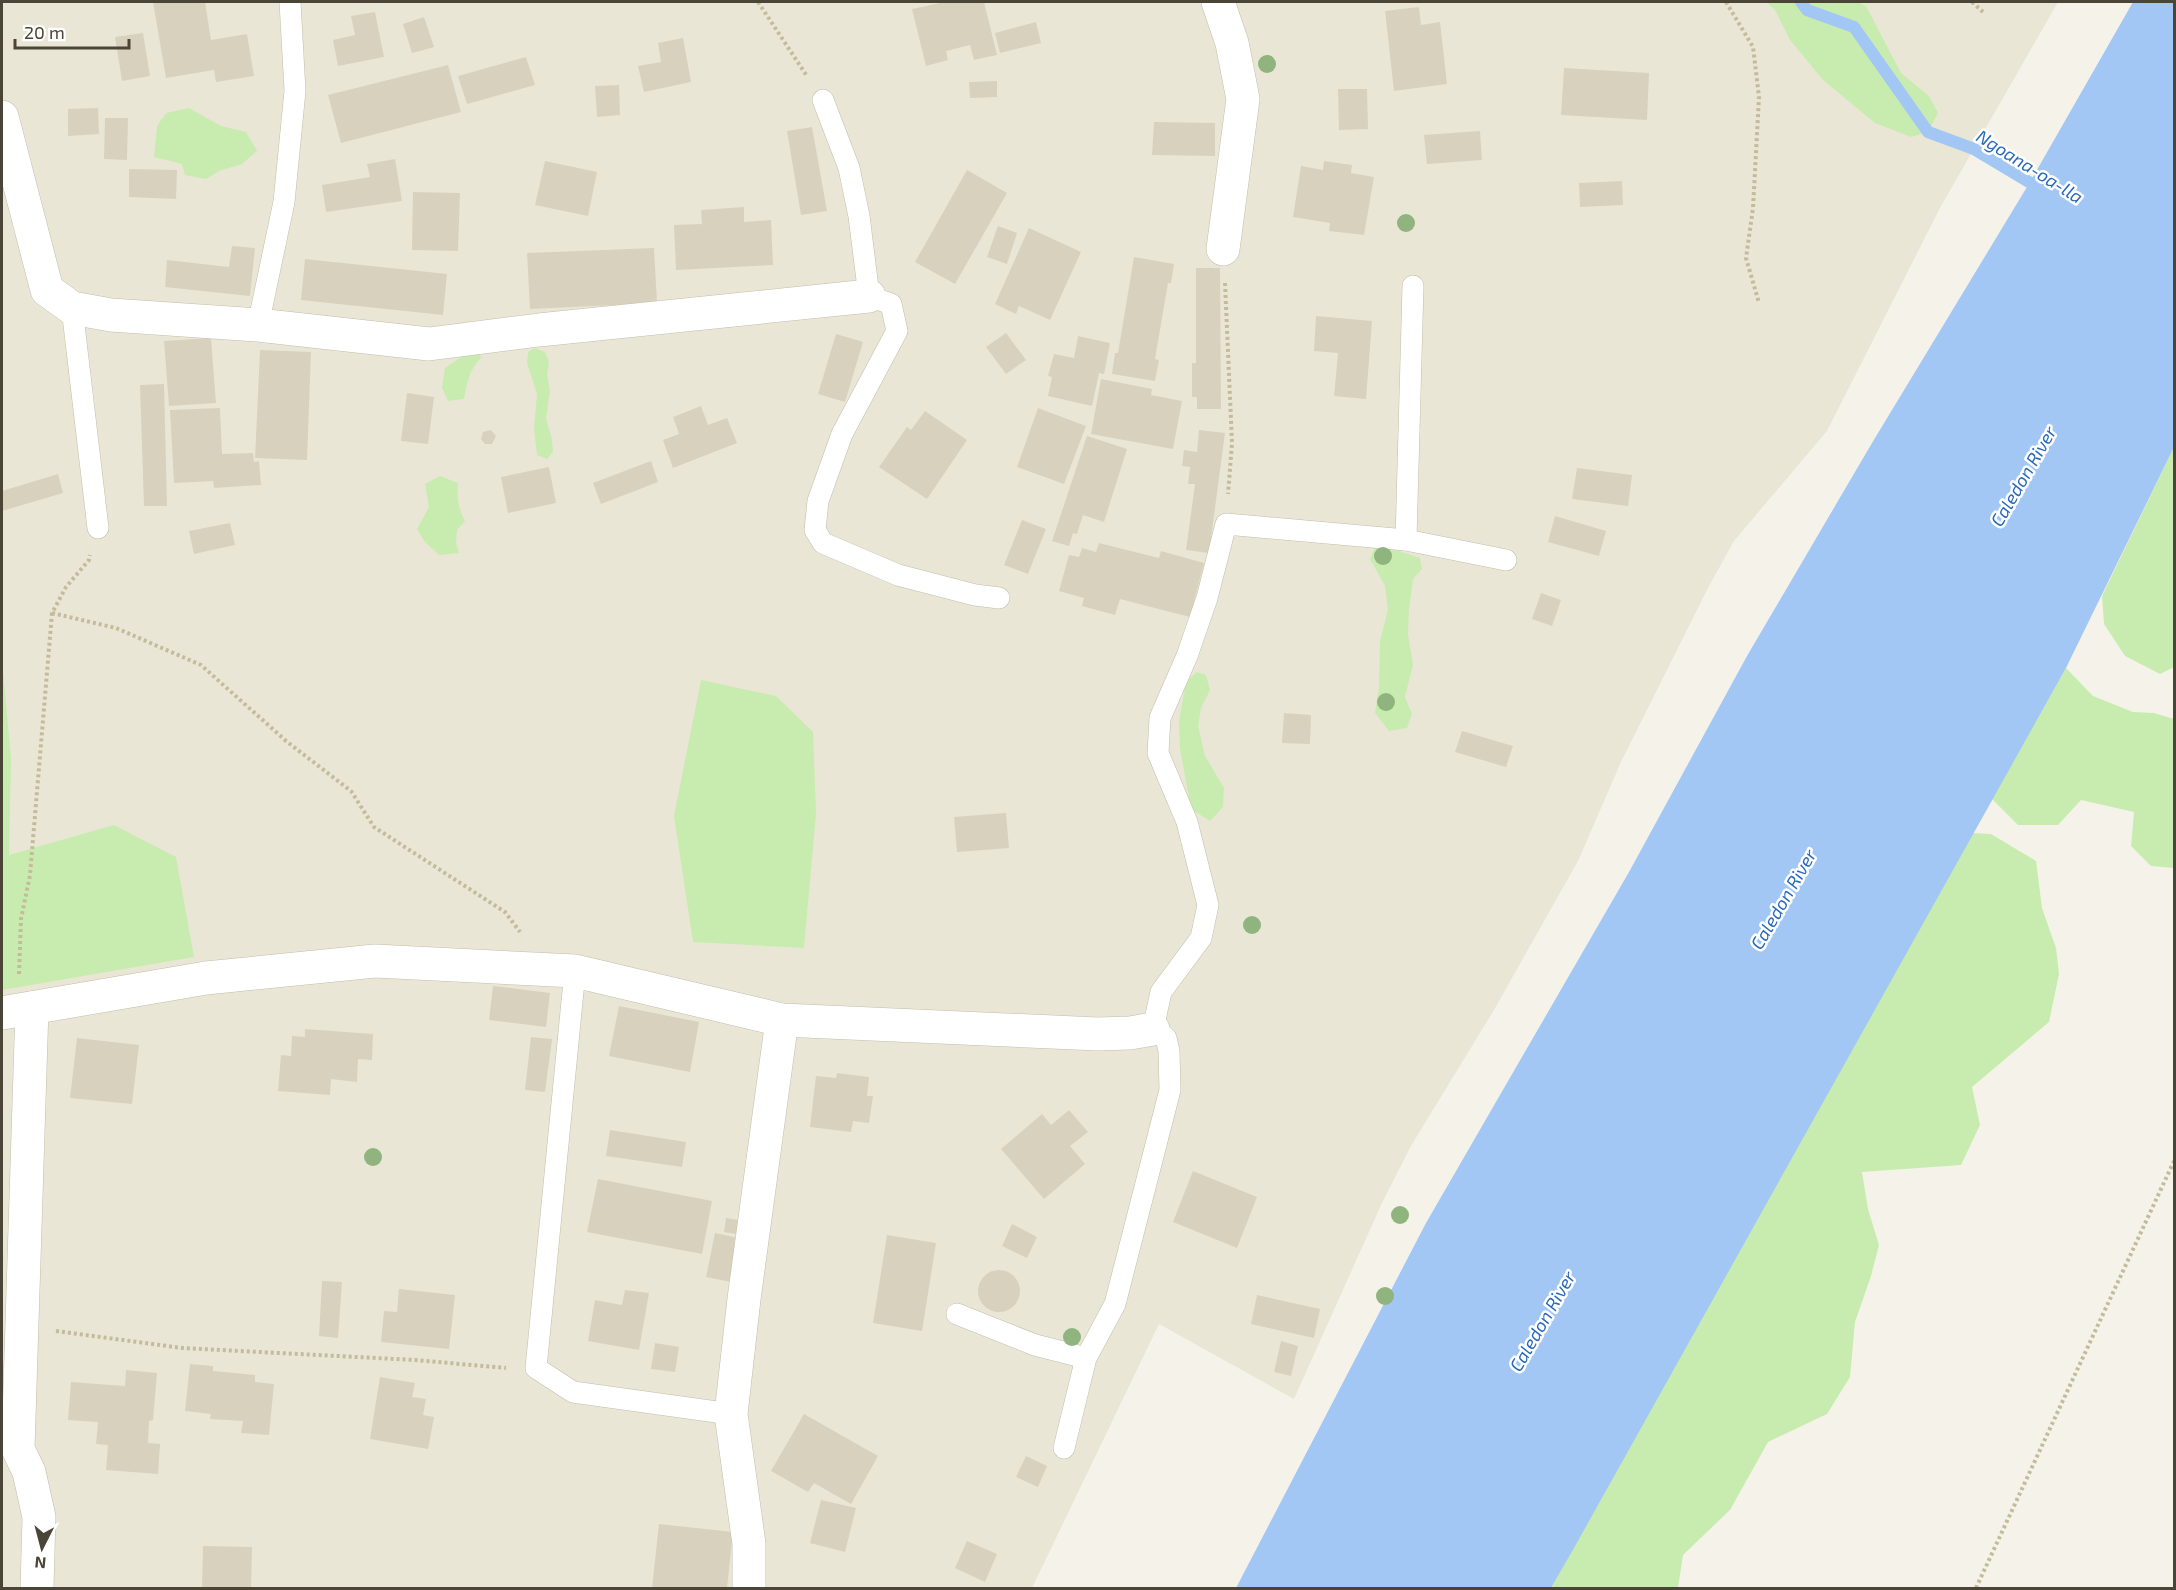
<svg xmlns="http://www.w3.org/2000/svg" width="2176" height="1590" font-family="'Exo 2',sans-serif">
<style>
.residential{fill:#eae6d6}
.green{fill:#c8ecaf}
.water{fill:#a2c7f5}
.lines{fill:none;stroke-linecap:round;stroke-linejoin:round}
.stream{stroke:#a2c7f5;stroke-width:12}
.building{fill:#d8d1bd}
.service-casing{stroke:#c2bdaa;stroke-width:22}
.minor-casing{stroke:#c2bdaa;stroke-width:34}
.path{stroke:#c4bb9b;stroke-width:4;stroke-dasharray:3 3;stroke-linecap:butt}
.service{stroke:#fff;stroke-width:21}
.minor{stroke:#fff;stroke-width:33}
.tree{fill:#8fb47d}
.labels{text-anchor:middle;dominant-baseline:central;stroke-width:5;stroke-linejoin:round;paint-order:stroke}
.water-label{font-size:18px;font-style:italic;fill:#2869bd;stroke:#fff}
</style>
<rect width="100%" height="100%" fill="#f5f3e9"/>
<path class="residential" d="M2 2H2058L1940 208 1827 431 1734 541 1708 588 1621 762 1578 861 1494 1010 1411 1146 1382 1203 1294 1399 1159 1324 1032 1588H2Z"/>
<g class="green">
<path d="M1766 2H1858L1866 6 1901 73 1929 96 1938 113 1928 132 1911 137 1875 123 1823 80 1790 40 1775 10Z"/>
<path d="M189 108 221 126 246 132 257 151 242 164 219 171 206 179 185 175 182 164 154 157 157 126 166 113Z"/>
<path d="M534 348 545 352 549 362 547 375 550 390 546 419 552 439 553 452 547 459 537 455 534 429 537 394 527 363 528 352Z"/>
<path d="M479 352 481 358C469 369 467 384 464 399L448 401 442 388 445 368 467 353Z"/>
<path d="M2174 447V667L2160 674 2125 656 2104 624 2102 596Z"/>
<path d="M440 476 458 483C457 498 458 508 465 521L457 530 456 543 459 553 439 555 425 542 417 529 429 507 425 484Z"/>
<path d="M1375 547 1389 548 1420 558 1422 569 1413 579 1409 610 1408 634 1413 665 1405 697 1412 714 1407 728 1389 731 1375 713 1379 687 1380 641 1388 610 1385 586 1370 559Z"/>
<path d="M2 658 11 759 9 855 114 825 176 857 194 957 2 990Z"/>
<path d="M2066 668 2093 696 2133 712 2154 713 2174 719V868L2151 866 2131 846 2134 812 2081 800 2058 825H2018L1992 799Z"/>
<path d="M1197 672 1206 675 1210 690 1201 708 1198 726 1205 756 1224 788 1223 807 1210 821 1191 809 1180 749 1179 722 1186 681Z"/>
<path d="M701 680 776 696 813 732 816 814 804 948 693 942 674 816Z"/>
<path d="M1973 833 1991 834 2036 861 2042 908 2056 948 2059 974 2049 1022 1972 1087 1980 1125 1961 1165 1862 1172 1868 1209 1879 1245 1871 1276 1855 1322 1850 1377 1827 1414 1768 1442 1730 1510 1683 1555 1678 1588H1551Z"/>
</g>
<path class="water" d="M2133 2H2174V447L2066 668 1574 1548 1551 1588H1236L1426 1223 1629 872 1747 656 1872 443 2030 182Z"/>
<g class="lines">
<path class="stream" d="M1801 2 1807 10 1854 27 1928 132 1974 149 2044 191"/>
</g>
<g class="building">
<path d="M153 2H205L211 40 247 34 254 76 216 82 214 70 166 78Z"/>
<path d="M945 2H984L997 55 974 60 970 45 946 51 948 60 926 66 912 9Z"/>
<path d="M1419 7 1421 25 1440 22 1447 84 1394 91 1385 11Z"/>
<path d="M375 12 384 57 338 66 333 40 355 35 351 16Z"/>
<path d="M424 17 434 47 412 53 403 24Z"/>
<path d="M1036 22 1041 43 1000 53 995 33Z"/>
<path d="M143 33 150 76 122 81 115 37Z"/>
<path d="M683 38 691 82 644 92 638 66 661 62 658 43Z"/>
<path d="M526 57 535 85 467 104 458 76Z"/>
<path d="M448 65 461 112 341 143 328 95Z"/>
<path d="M1564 68 1649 73 1647 120 1561 115Z"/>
<path d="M997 81V97L970 98 969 82Z"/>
<path d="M619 85 620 115 597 117 595 86Z"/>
<path d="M1338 89H1367L1368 129 1339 130Z"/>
<path d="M98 108 99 134 68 136V109Z"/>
<path d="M105 118H128L127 160 104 159Z"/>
<path d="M1154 122 1215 123V156L1152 155Z"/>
<path d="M812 127 827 211 801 215 787 131Z"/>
<path d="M1480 131 1482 160 1427 164 1424 135Z"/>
<path d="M395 159 402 201 326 212 322 185 370 177 367 164Z"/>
<path d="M545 161 597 172 588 216 535 205Z"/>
<path d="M1324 161 1352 165 1351 173 1374 177 1364 235 1329 231 1330 223 1293 217 1301 166 1323 170Z"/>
<path d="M129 169 177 170 176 199 129 197Z"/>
<path d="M967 170 1007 193 955 284 915 262Z"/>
<path d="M1622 181 1623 205 1580 207 1579 183Z"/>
<path d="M413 192 460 193 458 251 412 250Z"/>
<path d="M744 207V222L771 220 773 265 676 270 674 225 702 224 701 210Z"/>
<path d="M998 226 1017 233 1007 264 987 257Z"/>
<path d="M1029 228 1081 252 1050 320 1019 306 1016 314 995 304Z"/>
<path d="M232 246 255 248 250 296 165 287 167 260 229 267Z"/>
<path d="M654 248 657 303 530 309 527 253Z"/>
<path d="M1134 257 1174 264 1171 283H1168L1155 359 1159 360 1155 381 1112 374 1115 353H1118Z"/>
<path d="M305 259 447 274 443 315 301 300Z"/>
<path d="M1196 268H1220L1221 409H1197V397H1192V363H1196Z"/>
<path d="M1316 316 1372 321 1366 399 1334 396 1338 353 1314 351Z"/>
<path d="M1006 333 1026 360 1006 374 986 347Z"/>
<path d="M836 334 863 342 845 402 818 394Z"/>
<path d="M1078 336 1110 343 1104 374 1099 373 1092 406 1048 396 1052 377 1048 376 1054 354 1074 358Z"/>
<path d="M211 338 216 403 169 406 164 341Z"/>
<path d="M260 350 311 352 307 460 255 458Z"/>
<path d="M1101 379 1152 389 1151 395 1182 401 1173 449 1091 434Z"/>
<path d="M164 384 167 506H144L140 385Z"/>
<path d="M407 393 434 397 428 444 401 441Z"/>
<path d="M701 406 708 425 727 418 737 443 673 468 663 440 679 434 673 417Z"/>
<path d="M220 408 222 454 253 453 254 462 259 461 261 485 214 488 213 481 174 483 170 410Z"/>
<path d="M1038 408 1086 426 1064 484 1017 467Z"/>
<path d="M925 411 967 440 927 499 879 467 907 427 911 430Z"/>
<path d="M491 430 496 436 492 444H485L481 439 483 432Z"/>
<path d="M1199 430 1225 433 1209 553 1186 550 1195 484H1188L1190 467 1182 466 1184 450 1197 452Z"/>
<path d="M1087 436 1127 449 1104 522 1083 515 1077 534 1073 533 1069 546 1052 541Z"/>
<path d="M651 461 658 482 601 504 593 483Z"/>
<path d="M549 467 556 503 508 513 501 477Z"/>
<path d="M1577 468 1632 475 1628 506 1572 499Z"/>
<path d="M58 474 63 493 2 511V491Z"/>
<path d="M1555 516 1606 531 1599 556 1548 542Z"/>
<path d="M1022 520 1046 529 1028 574 1004 565Z"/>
<path d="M230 523 235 545 194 554 189 531Z"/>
<path d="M1099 543 1159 558 1161 551 1204 563 1190 617 1120 599 1115 615 1082 606 1084 598 1059 591 1069 555 1079 557 1082 548 1096 552Z"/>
<path d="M1541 593 1561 600 1552 626 1532 619Z"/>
<path d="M1284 713 1311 715 1310 744 1282 743Z"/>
<path d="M1462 731 1513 746 1506 767 1455 752Z"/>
<path d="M1006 813 1009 848 957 852 954 817Z"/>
<path d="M493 986 550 993 546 1027 489 1020Z"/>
<path d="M619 1006 699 1022 690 1072 609 1056Z"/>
<path d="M305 1029 373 1034 372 1060 358 1059 357 1082 331 1079 330 1095 278 1091 281 1055 291 1056 292 1036 305 1037Z"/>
<path d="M531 1037 552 1039 545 1092 525 1090Z"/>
<path d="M77 1038 139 1045 132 1104 70 1098Z"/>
<path d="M837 1073 869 1077 867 1096H873L869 1123 853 1121 851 1132 810 1127 816 1076 836 1078Z"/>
<path d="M1069 1110 1088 1132 1070 1146 1085 1164 1044 1199 1001 1149 1042 1114 1051 1125Z"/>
<path d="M610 1130 686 1142 682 1167 606 1156Z"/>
<path d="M1193 1171 1257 1197 1237 1248 1173 1222Z"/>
<path d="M598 1179 712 1201 702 1254 587 1232Z"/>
<path d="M726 1218 738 1220 736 1234 724 1232Z"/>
<path d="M1012 1224 1037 1237 1027 1258 1002 1246Z"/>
<path d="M715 1233 739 1238 731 1282 706 1277Z"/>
<path d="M887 1235 936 1243 922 1331 873 1323Z"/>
<circle cx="999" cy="1291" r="21"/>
<path d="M322 1281 342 1282 338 1338 319 1336Z"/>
<path d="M399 1289 455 1295 449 1349 381 1342 384 1311 397 1312Z"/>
<path d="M625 1290 649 1293 639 1350 588 1341 595 1300 622 1305Z"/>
<path d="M1257 1295 1320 1309 1314 1338 1251 1324Z"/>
<path d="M1281 1341 1298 1346 1291 1376 1274 1372Z"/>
<path d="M655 1343 679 1347 675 1372 651 1369Z"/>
<path d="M190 1364 213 1366V1371L255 1375V1382L274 1384 269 1435 241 1433 243 1421 210 1419 211 1414 185 1411Z"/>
<path d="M126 1370 157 1373 153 1420 149 1421 148 1443 160 1444 158 1474 106 1470 108 1445 96 1444 98 1422 68 1420 71 1382 125 1386Z"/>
<path d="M380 1377 415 1383 412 1397 426 1399 423 1415 434 1417 428 1449 370 1439Z"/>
<path d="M804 1414 878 1456 851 1504 814 1483 808 1492 771 1471Z"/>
<path d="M1026 1456 1047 1466 1038 1487 1016 1477Z"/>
<path d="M821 1500 856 1508 845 1552 810 1543Z"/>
<path d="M659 1524 733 1532 727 1588H652Z"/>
<path d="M967 1541 997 1554 985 1582 955 1568Z"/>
<path d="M203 1546 252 1547 251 1588H202Z"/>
</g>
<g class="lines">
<g class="service-casing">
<g id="service">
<path d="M823 100 849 168 859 216 869 296 891 304 897 331 842 434 818 501 815 530 823 543 898 575 975 595 999 598"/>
<path d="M72 308 98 528"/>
<path d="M258 325 284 202 295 91 290 2"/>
<path d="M1406 540 1413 286"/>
<path d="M575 971 536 1368 573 1392 731 1414"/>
<path d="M957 1314 1035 1345 1086 1358"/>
<path d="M1064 1448 1086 1358 1115 1304 1170 1090 1169 1051 1166 1038 1153 1029 1161 992 1201 938 1208 905 1187 822 1158 753 1160 718 1187 656 1207 598 1226 524 1406 540 1506 560"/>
</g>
</g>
<g class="minor-casing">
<g id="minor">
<path d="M1218 2 1232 43 1243 99 1223 249"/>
<path d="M2 117 47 290 72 308 111 315 258 325 429 344 539 330 869 296"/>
<path d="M32 1008 18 1449 29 1472 39 1517 37 1588"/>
<path d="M2 1013 206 978 375 961 575 971 782 1020 1098 1034 1130 1033 1153 1029"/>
<path d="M749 1588V1544L731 1414 744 1299 782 1020"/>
</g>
</g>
<g class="path">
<path d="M758 2 807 76"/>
<path d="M1726 2 1753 47 1759 97 1753 208 1746 258 1759 303"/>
<path d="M1972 2 1983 12"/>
<path d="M1225 283 1232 443 1228 494"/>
<path d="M52 613 116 628 201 665 286 741 351 791 374 827 505 912 520 932"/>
<path d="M19 974 21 919 30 875 52 613 66 587 89 560 90 555"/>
<path d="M56 1331 182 1348 415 1360 506 1368"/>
<path d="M1976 1588 2174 1161"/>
</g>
<use href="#service" class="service"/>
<use href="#minor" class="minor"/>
</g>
<g class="tree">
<circle cx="1267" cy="64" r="9"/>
<circle cx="1406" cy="223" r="9"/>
<circle cx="1383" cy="556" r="9"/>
<circle cx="1386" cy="702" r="9"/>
<circle cx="1252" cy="925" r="9"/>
<circle cx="373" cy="1157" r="9"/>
<circle cx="1400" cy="1215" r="9"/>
<circle cx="1385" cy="1296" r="9"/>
<circle cx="1072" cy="1337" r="9"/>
</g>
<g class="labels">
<g class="water-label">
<text transform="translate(2030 166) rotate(32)">Ngoana-oa-lla</text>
<text transform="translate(2023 476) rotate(-60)">Caledon River</text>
<text transform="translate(1783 899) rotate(-60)">Caledon River</text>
<text transform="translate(1542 1321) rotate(-60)">Caledon River</text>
</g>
</g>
<rect width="2176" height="1590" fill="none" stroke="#4a4536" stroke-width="6"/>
<g transform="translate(42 1548) rotate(186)" stroke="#ffffff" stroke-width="4.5" paint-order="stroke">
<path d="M0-4.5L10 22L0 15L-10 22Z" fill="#4a4536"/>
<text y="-9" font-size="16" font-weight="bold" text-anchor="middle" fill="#4a4536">N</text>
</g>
<path d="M15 39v9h114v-9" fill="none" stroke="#4a4536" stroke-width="3"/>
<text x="24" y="39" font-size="18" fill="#4a4536" stroke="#ffffff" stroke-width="4.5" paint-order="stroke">20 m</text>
</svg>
